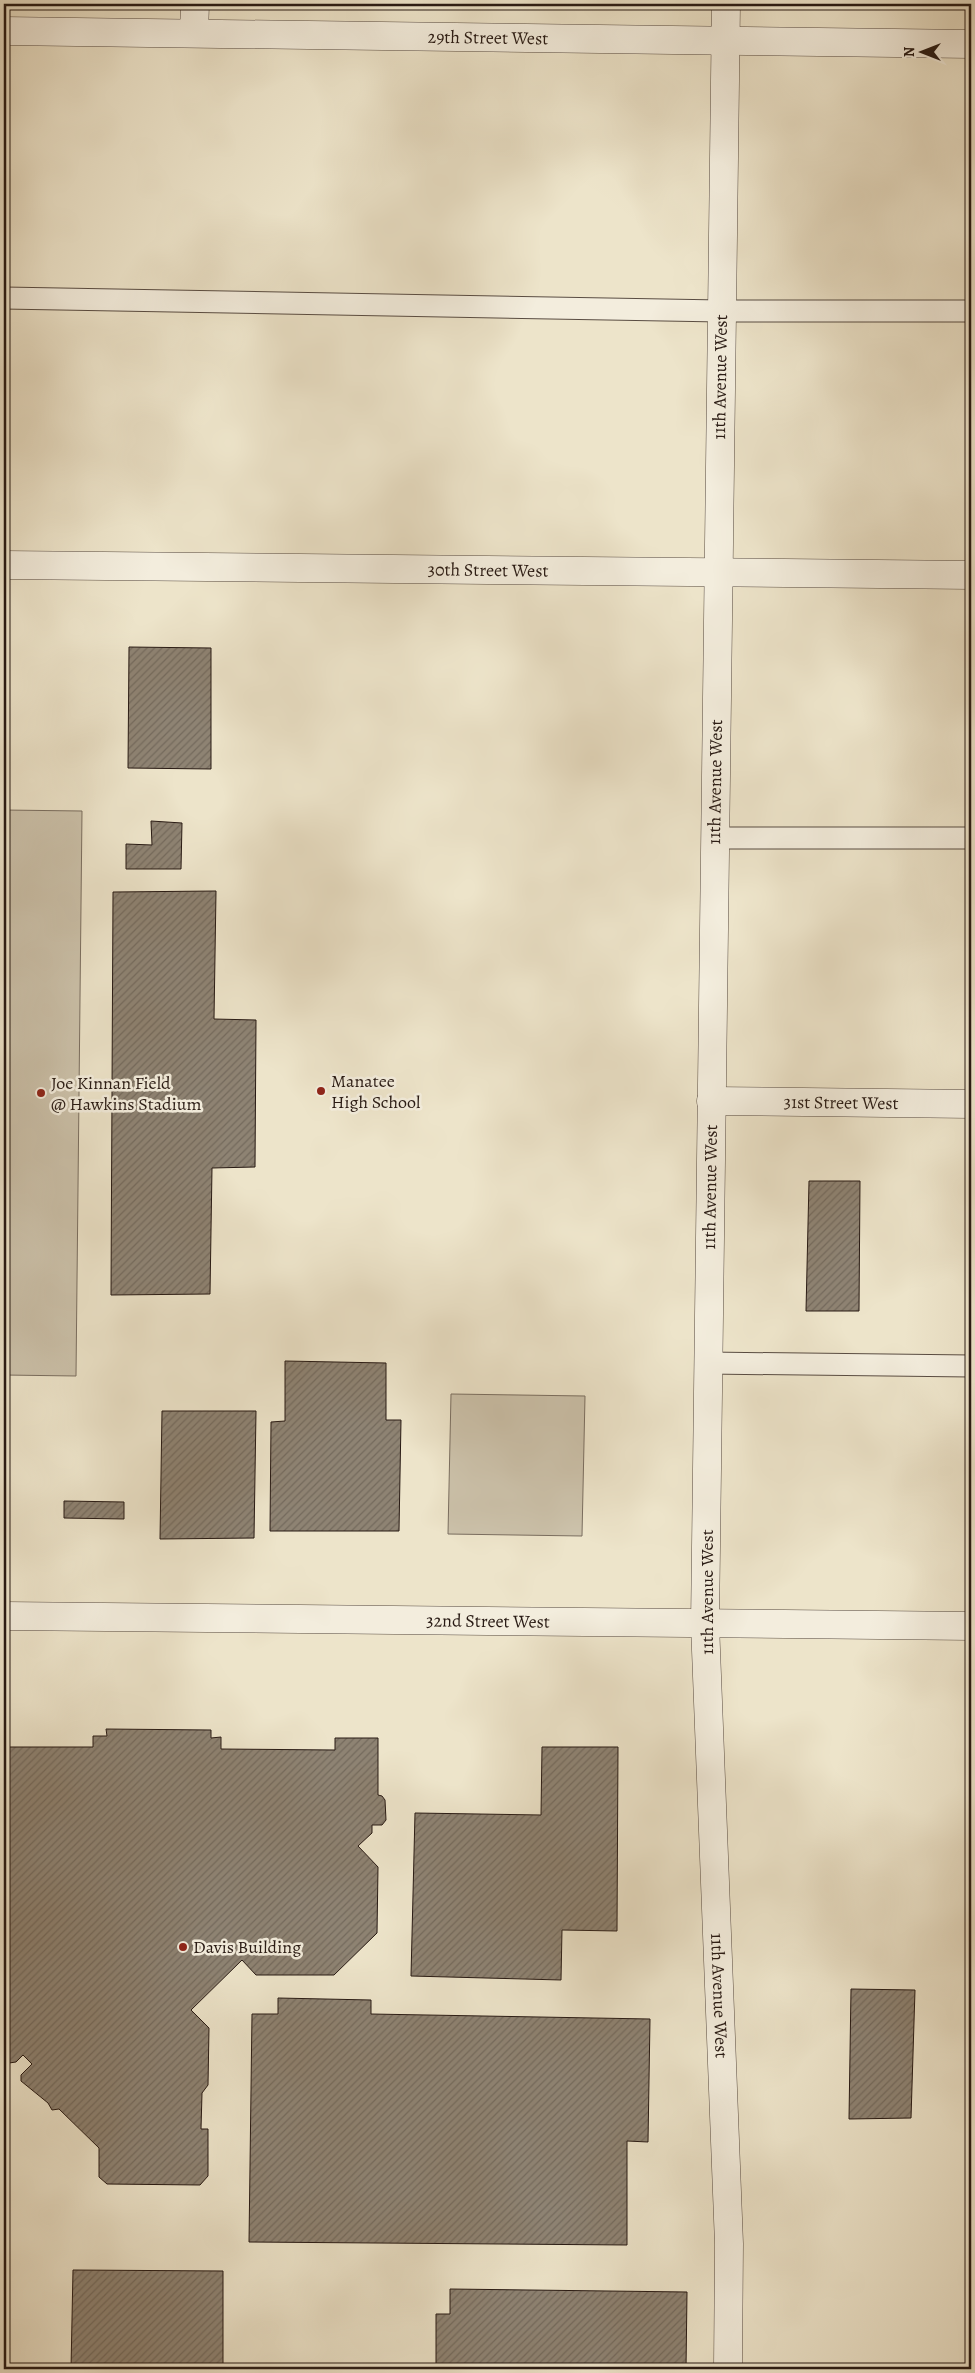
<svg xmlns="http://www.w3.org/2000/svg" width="975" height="2373" font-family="Alegreya,serif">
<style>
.garden{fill:#ccc2ab;stroke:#7a6e60}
.building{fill:url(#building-hatch);stroke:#281a14}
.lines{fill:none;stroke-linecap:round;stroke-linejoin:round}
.lane-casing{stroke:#594c42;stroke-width:23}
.street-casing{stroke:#594c42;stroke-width:29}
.lane{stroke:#f3eddd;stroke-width:21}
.street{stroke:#f3eddd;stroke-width:28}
.poi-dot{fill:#8f2418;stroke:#f3eddd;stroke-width:2}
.labels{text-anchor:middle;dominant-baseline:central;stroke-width:5;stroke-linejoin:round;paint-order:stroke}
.street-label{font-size:18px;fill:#281a14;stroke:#f3eddd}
.poi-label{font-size:18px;fill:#281a14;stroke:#f3eddd;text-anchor:start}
</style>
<defs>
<pattern id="building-hatch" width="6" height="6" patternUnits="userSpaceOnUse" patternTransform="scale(1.25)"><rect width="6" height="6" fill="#8e8373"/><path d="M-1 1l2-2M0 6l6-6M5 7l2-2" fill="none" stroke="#746a5d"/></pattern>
</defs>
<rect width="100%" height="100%" fill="#ede4ca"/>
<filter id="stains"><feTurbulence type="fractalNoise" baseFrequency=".004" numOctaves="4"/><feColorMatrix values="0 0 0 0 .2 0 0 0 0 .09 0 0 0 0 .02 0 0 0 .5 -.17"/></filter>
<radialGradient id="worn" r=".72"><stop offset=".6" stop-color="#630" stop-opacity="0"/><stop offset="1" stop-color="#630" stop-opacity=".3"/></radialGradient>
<g class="garden">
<path d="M4 810 82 811 76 1376 4 1375Z"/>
<path d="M451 1394 585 1396 582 1536 448 1534Z"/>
</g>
<g class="building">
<path d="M129 647 211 648V769L128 768Z"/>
<rect x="967" y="743" width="4" height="24"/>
<path d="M151 821 182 823 181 869H126V844L152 845Z"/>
<path d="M216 891 214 1019 256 1020 255 1167 212 1168 210 1294 111 1295 113 892Z"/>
<path d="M809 1181H860L859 1311H806Z"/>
<path d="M285 1361 386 1363V1420H401L399 1531H270L271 1422 285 1421Z"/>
<path d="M162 1411H256L254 1538 160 1539Z"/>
<path d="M64 1501 124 1502V1519L64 1518Z"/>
<path d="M106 1729 211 1730V1738L221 1737V1749L335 1750V1738H378V1795L382 1796 385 1800 386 1820 382 1825H372V1833L358 1846 378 1867 377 1933 334 1975H256L242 1960 191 2010 209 2028 208 2085 202 2093 201 2129H208V2176L200 2185 107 2184 99 2177V2148L59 2109 52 2110 48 2103 21 2081V2075L32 2064 23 2055 16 2062 9 2063 4 2057V1747H93V1736H107Z"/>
<path d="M542 1747H618L617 1931 562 1930 561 1980 411 1976 415 1813 541 1815Z"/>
<path d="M851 1989 915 1990 911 2118 849 2119Z"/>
<path d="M278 1998 371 2000V2014L650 2019 648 2142 627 2141V2245L249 2242 252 2014H278Z"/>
<path d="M73 2270 223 2271V2369H71Z"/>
<path d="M450 2289 687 2292 686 2369H436V2314H450Z"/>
</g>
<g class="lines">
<g class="lane-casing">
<g id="lane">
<path d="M4 298 721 311H971"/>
<path d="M714 838H971"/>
<path d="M708 1363 971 1366"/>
</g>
</g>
<g class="street-casing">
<g id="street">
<path id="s1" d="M726 4 705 1624 729 2244 728 2369"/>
<path id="s2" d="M4 31 971 44"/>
<path d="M194 33 195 4"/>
<path id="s3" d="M4 565 971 575"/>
<path id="s4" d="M711 1101 971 1104"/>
<path id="s5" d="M4 1616 971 1626"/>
</g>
</g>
<use href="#lane" class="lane"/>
<use href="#street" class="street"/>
</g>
<g class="poi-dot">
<circle cx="321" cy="1091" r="5"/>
<circle cx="41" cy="1093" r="5"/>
<circle cx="183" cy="1947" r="5"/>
</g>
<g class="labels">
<g class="street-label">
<text stroke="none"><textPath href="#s2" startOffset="484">29th Street West</textPath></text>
<text transform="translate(720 377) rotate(-89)">11th Avenue West</text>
<text stroke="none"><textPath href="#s3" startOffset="484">30th Street West</textPath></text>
<text transform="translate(715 782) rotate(-89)">11th Avenue West</text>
<text stroke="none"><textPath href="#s4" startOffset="130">31st Street West</textPath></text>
<text transform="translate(710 1187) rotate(-89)">11th Avenue West</text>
<text transform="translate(707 1592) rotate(-90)">11th Avenue West</text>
<text stroke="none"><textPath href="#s5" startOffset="484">32nd Street West</textPath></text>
<text stroke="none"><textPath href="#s1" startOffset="1992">11th Avenue West</textPath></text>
</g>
<g class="poi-label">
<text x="331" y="1081">Manatee<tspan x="331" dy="21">High School</tspan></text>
<text x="51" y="1083">Joe Kinnan Field<tspan x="51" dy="21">@ Hawkins Stadium</tspan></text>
<text x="193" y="1947">Davis Building</text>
</g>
</g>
<rect width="975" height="2373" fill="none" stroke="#ede4ca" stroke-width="20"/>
<rect x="5" y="5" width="965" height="2363" fill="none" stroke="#281a14" stroke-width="2.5"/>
<rect x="10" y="10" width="955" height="2353" fill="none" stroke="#281a14"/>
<g transform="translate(922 52) rotate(270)" stroke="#f3eddd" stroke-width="4" paint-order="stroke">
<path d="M0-4L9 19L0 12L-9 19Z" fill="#281a14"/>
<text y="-8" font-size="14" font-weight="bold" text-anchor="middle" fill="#281a14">N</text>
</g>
<rect width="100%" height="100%" filter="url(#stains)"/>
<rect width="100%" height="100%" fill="url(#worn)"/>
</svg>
